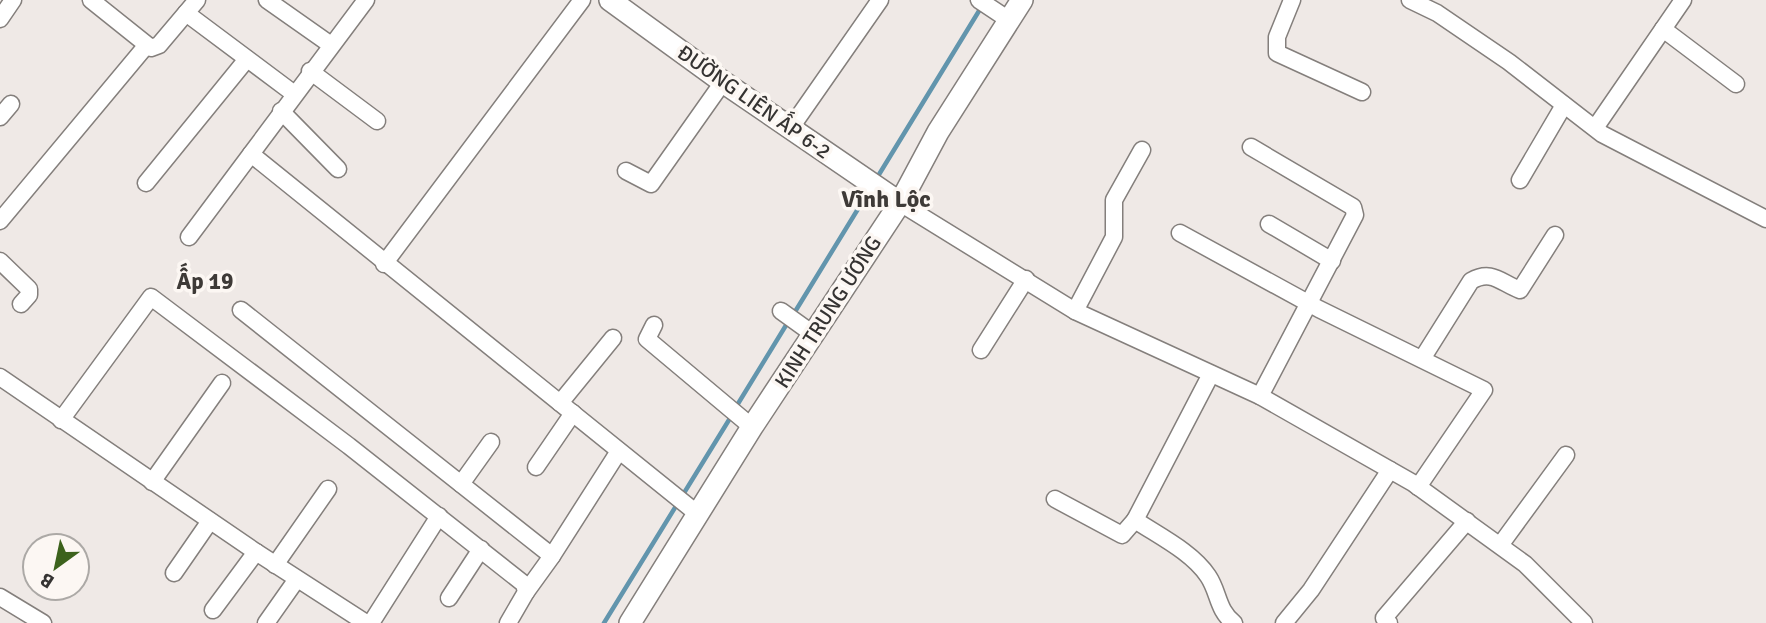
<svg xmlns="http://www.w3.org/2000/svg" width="1766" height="623" font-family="Signika,sans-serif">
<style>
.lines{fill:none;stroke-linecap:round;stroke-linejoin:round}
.stream{stroke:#6295ad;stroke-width:4.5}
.minor-casing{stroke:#847f7c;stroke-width:19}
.tertiary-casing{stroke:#847f7c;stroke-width:24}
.minor{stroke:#fff;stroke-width:16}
.tertiary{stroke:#fff;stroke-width:21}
.labels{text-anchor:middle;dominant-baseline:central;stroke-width:7;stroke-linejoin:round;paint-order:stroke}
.street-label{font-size:21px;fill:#353332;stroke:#fcf7f3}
.neighbourhood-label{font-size:23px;font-weight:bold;fill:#3e3a37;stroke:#fcf7f3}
.quarter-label{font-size:24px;font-weight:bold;fill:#3e3a37;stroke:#fcf7f3}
</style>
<rect width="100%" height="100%" fill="#efe9e6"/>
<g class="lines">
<g class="stream">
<path d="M875 181 982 6"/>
<path d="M793 315 869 191"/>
<path d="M736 407 788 322"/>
<path d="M604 623 732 415"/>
</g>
<g class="minor-casing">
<g id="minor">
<path d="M91 0 151 48 159 45 197 0"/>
<path d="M267 0 331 45"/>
<path d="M979 0 1009 20"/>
<path d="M1292 0 1277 37V53L1362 92"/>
<path d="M1410 0 1437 13 1509 62 1602 134 1766 219"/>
<path d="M186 13 293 93"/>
<path d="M0 19 13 0"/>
<path d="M1663 29 1736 84"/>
<path d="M310 71 377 121"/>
<path d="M281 111 338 169"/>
<path d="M0 117 11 104"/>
<path d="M1595 128 1683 0"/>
<path d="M790 129 880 0"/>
<path d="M1251 147 1353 207 1355 215 1260 396"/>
<path d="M251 154 366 0"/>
<path d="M626 171 651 184 723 82"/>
<path d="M1520 180 1564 105"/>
<path d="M146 183 247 59"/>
<path d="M900 203 1075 311 1260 396 1413 483 1525 564 1584 623"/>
<path d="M0 221 146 46"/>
<path d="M1269 224 1332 261"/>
<path d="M1180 233 1319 309 1484 390 1418 487"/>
<path d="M189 237 251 154 699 515"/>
<path d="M0 261 29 289V295L21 304"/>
<path d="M384 264 582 0"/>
<path d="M241 310 552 556 526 592"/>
<path d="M781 311 813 334"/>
<path d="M1075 311 1114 237V200L1142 150"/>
<path d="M654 325 647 339 752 427"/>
<path d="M981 350 1026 279"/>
<path d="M1422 359 1471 281C1492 269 1501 283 1520 290L1555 235"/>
<path d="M1211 374 1135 520C1159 536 1192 552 1208 576 1219 592 1217 610 1234 623"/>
<path d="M0 377 256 552 366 623"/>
<path d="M560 403 613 338"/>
<path d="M61 420 151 297 349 446 524 584 526 592 508 623"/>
<path d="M536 467 573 413"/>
<path d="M152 482 222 383"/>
<path d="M461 484 491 442"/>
<path d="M1055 499 1122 535 1135 520"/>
<path d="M1501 544 1566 455"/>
<path d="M552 556 619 451"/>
<path d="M275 565 328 489"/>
<path d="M174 573 210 521"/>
<path d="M0 597 43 623"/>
<path d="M449 598 481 549"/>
<path d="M213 610 256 552"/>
<path d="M266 623 297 579"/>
<path d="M371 623 439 516"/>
<path d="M1284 623 1311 590 1390 470"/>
<path d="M1389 623 1384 618 1467 521"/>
</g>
</g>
<g class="tertiary-casing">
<g id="tertiary">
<path d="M610 0 723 82 900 203"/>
<path d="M630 623 752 427 900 203 938 132 1022 0"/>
</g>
</g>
<use href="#minor" class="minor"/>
<use href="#tertiary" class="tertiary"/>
</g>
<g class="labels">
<g class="street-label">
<text transform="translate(754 102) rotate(35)">ĐƯỜNG LIÊN ẤP 6-2</text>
<text transform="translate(828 312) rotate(-57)">KINH TRUNG ƯƠNG</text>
</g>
<g class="neighbourhood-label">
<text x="205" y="281">Ấp 19</text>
</g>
<g class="quarter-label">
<text x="886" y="199">Vĩnh Lộc</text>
</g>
</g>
<g transform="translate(56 567) rotate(213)"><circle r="33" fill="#fcf7f3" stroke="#aca9a6" stroke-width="2"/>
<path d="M0-5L12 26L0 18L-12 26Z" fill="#3c621c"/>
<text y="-10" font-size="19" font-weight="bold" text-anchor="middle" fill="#353332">B</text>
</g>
</svg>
